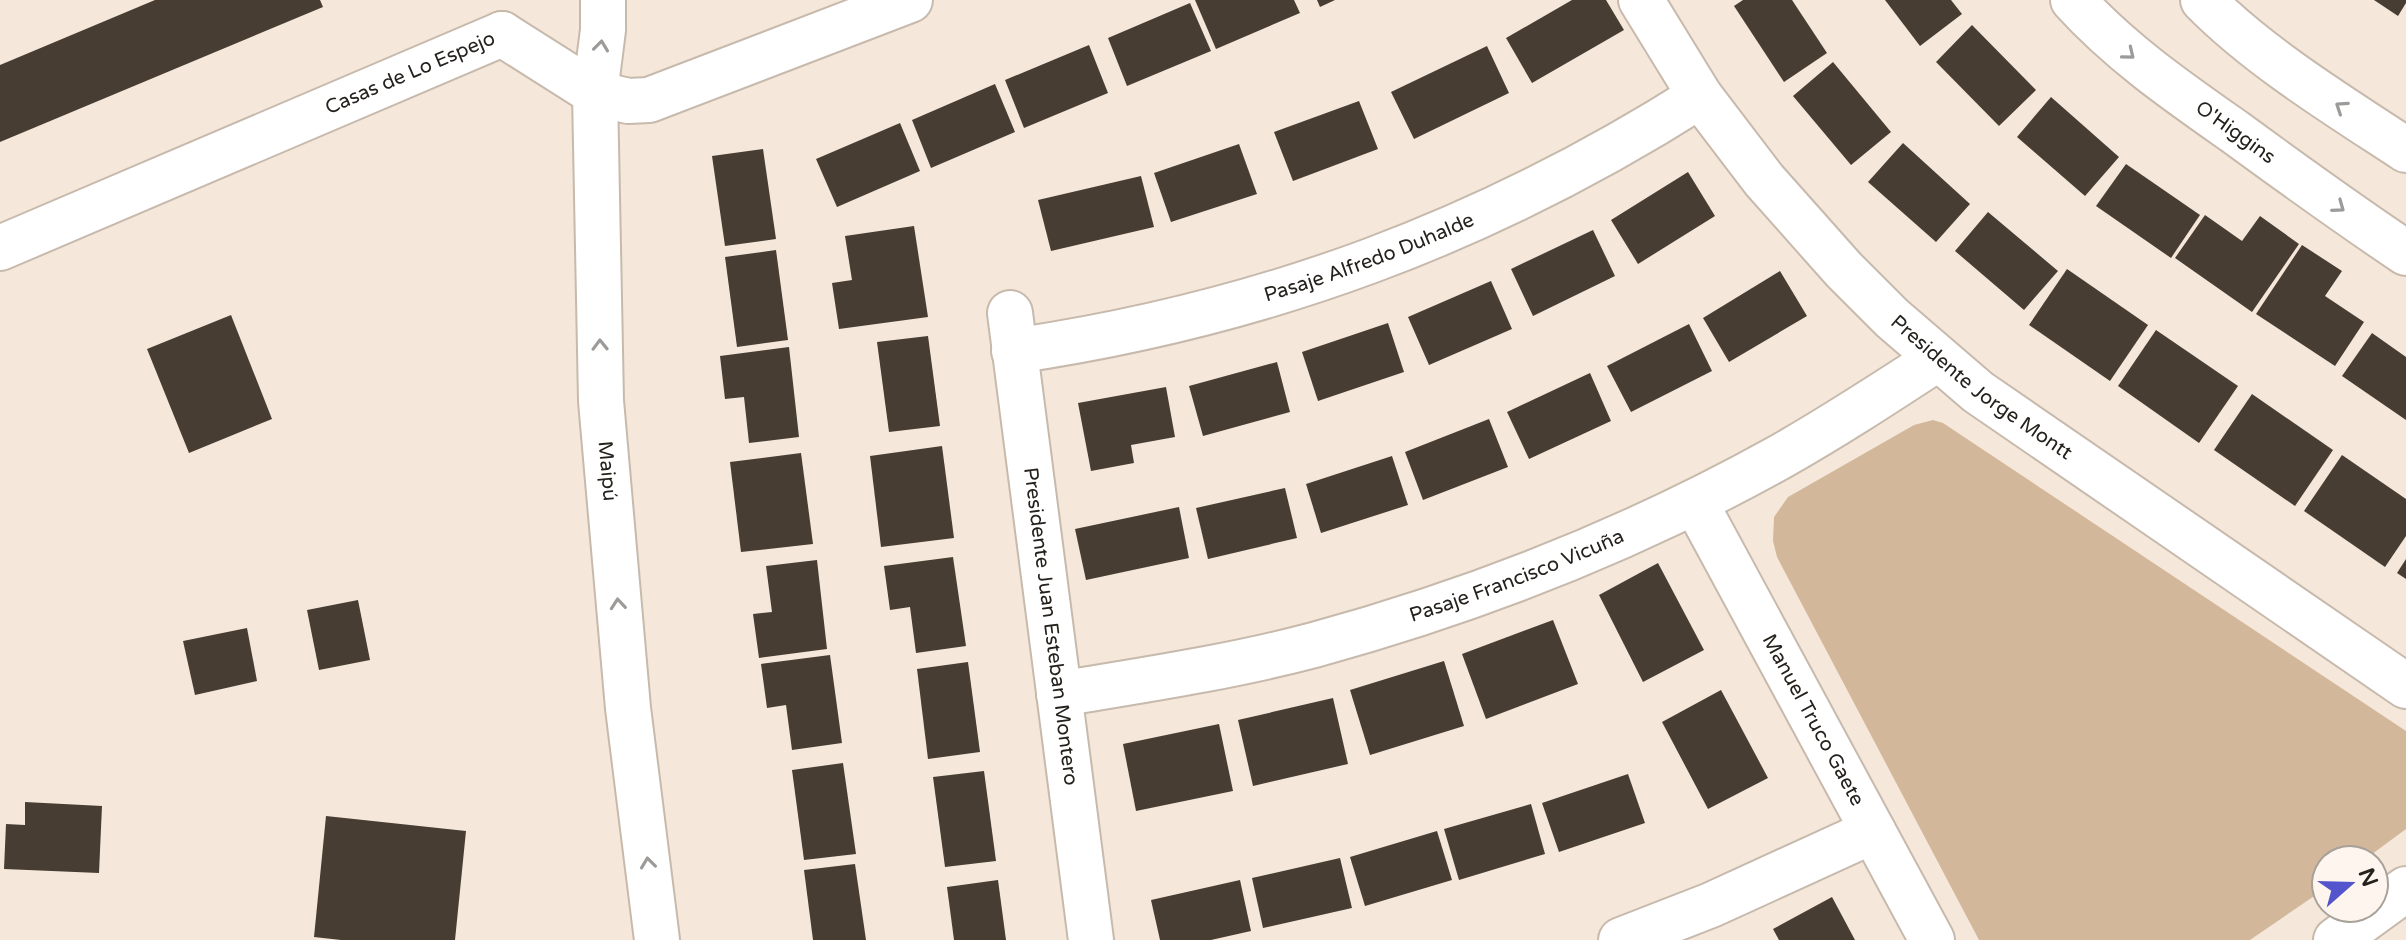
<svg xmlns="http://www.w3.org/2000/svg" width="2406" height="940" font-family="'Varela Round',sans-serif">
<style>
.green{fill:#d3b79b}
.building{fill:#473d32}
.lines{fill:none;stroke-linecap:round;stroke-linejoin:round}
.minor-casing{stroke:#c7baad;stroke-width:48}
.minor{stroke:#fff;stroke-width:44}
.oneway{stroke:#9d9b99}
.labels{text-anchor:middle;dominant-baseline:central;stroke-width:8;stroke-linejoin:round;paint-order:stroke}
.street-label{font-size:20px;fill:#25211c;stroke:#fef6ee}
</style>
<rect width="100%" height="100%" fill="#f5e8db"/>
<path class="green" d="M1933 420 1943 423 2406 731V829L2364 860H2326V888L2250 940H1979L1777 557 1773 541 1774 517 1788 497 1914 425Z"/>
<g class="building">
<path d="M155 0H320L323 7 0 142V65Z"/>
<path d="M1195 0H1294L1300 13 1216 49Z"/>
<path d="M1317 0H1335L1320 7Z"/>
<path d="M1572 0H1606L1624 30 1532 83 1506 38Z"/>
<path d="M1743 0H1792L1827 53 1784 82 1734 6Z"/>
<path d="M1885 0H1951L1962 14 1920 46Z"/>
<path d="M2374 0H2406V3L2398 16Z"/>
<path d="M1190 3 1211 51 1127 86 1108 38Z"/>
<path d="M1972 25 2036 90 1999 126 1936 62Z"/>
<path d="M1089 45 1108 93 1024 128 1005 80Z"/>
<path d="M1487 46 1509 93 1414 139 1391 92Z"/>
<path d="M1833 62 1891 132 1851 165 1793 96Z"/>
<path d="M995 84 1015 132 931 168 912 120Z"/>
<path d="M2051 97 2119 157 2085 196 2017 137Z"/>
<path d="M1359 101 1378 149 1293 181 1274 132Z"/>
<path d="M900 123 920 171 837 207 816 159Z"/>
<path d="M1903 143 1970 204 1936 242 1868 182Z"/>
<path d="M1239 144 1257 194 1171 222 1154 173Z"/>
<path d="M763 149 776 239 725 246 712 156Z"/>
<path d="M2126 164 2200 215 2171 258 2096 206Z"/>
<path d="M1688 172 1715 216 1638 264 1611 220Z"/>
<path d="M1141 176 1154 227 1051 251 1038 200Z"/>
<path d="M1988 212 2058 271 2024 310 1955 251Z"/>
<path d="M2205 215 2242 241 2260 216 2299 244 2252 312 2175 258Z"/>
<path d="M914 226 928 317 839 329 832 283 852 280 845 236Z"/>
<path d="M1593 230 1615 276 1533 316 1511 269Z"/>
<path d="M2302 245 2342 271 2325 296 2364 322 2335 366 2256 314Z"/>
<path d="M776 250 788 340 737 347 725 257Z"/>
<path d="M2067 269 2148 325 2110 381 2029 325Z"/>
<path d="M1780 271 1807 316 1729 362 1703 318Z"/>
<path d="M1491 281 1512 329 1429 365 1408 317Z"/>
<path d="M231 315 272 419 189 453 147 349Z"/>
<path d="M1388 323 1404 372 1318 401 1302 352Z"/>
<path d="M1689 324 1712 371 1631 412 1607 366Z"/>
<path d="M2156 330 2238 386 2199 443 2118 386Z"/>
<path d="M2372 333 2406 357V420L2342 376Z"/>
<path d="M928 336 940 426 889 432 877 342Z"/>
<path d="M789 347 799 437 749 443 744 397 725 399 720 356Z"/>
<path d="M1277 362 1290 412 1203 436 1189 386Z"/>
<path d="M1590 373 1611 421 1529 459 1507 412Z"/>
<path d="M1166 387 1175 437 1131 445 1134 463 1091 471 1078 403Z"/>
<path d="M2252 394 2333 450 2295 506 2214 450Z"/>
<path d="M1489 419 1508 467 1423 500 1405 452Z"/>
<path d="M942 446 954 538 881 547 870 456Z"/>
<path d="M801 453 813 544 741 552 730 462Z"/>
<path d="M2342 455 2406 499V536L2385 567 2304 511Z"/>
<path d="M1392 456 1408 505 1321 533 1306 484Z"/>
<path d="M1285 488 1297 538 1208 559 1196 508Z"/>
<path d="M1179 507 1189 558 1086 580 1075 529Z"/>
<path d="M953 557 966 646 916 653 910 607 890 610 884 566Z"/>
<path d="M2406 559V579L2397 573Z"/>
<path d="M817 560 827 649 759 658 753 614 772 612 766 566Z"/>
<path d="M1658 563 1704 650 1643 682 1599 595Z"/>
<path d="M358 600 370 660 319 670 307 610Z"/>
<path d="M1553 620 1578 684 1486 719 1462 654Z"/>
<path d="M247 628 257 681 195 695 183 641Z"/>
<path d="M830 655 842 743 792 750 786 705 767 708 761 664Z"/>
<path d="M1444 661 1464 726 1370 755 1350 690Z"/>
<path d="M968 662 980 752 928 759 917 669Z"/>
<path d="M1721 690 1768 778 1708 809 1662 722Z"/>
<path d="M1333 698 1348 764 1253 786 1238 720Z"/>
<path d="M1219 724 1233 791 1136 811 1123 744Z"/>
<path d="M843 763 856 854 804 860 792 770Z"/>
<path d="M984 771 996 861 945 867 933 777Z"/>
<path d="M1628 774 1645 823 1559 852 1542 803Z"/>
<path d="M25 802 102 806 99 873 4 869 6 824 25 825Z"/>
<path d="M1531 804 1545 854 1459 880 1444 829Z"/>
<path d="M326 816 466 831 455 940H341L314 937Z"/>
<path d="M1437 831 1452 880 1365 906 1350 857Z"/>
<path d="M1340 858 1352 908 1263 928 1252 878Z"/>
<path d="M855 864 866 940H813L804 870Z"/>
<path d="M998 880 1006 940H954L947 887Z"/>
<path d="M1240 880 1251 931 1211 940H1160L1151 900Z"/>
<path d="M1832 897 1855 940H1779L1773 929Z"/>
</g>
<g class="lines">
<g class="minor-casing">
<g id="minor">
<path id="s1" d="M603 0V30L595 93 601 401 628 708 657 940"/>
<path id="s2" d="M1641 0 1700 96 1764 180 1844 270 1892 318 1978 392 2406 686"/>
<path id="s3" d="M2073 0C2120 52 2178 92 2235 132 2291 173 2348 214 2406 253"/>
<path d="M2203 0C2259 57 2339 106 2406 150"/>
<path d="M502 34 595 93 628 101 649 100 910 0"/>
<path id="s4" d="M0 248 502 34"/>
<path id="s5" d="M1010 313 1091 940"/>
<path id="s6" d="M1014 351C1265 314 1486 232 1700 96"/>
<path id="s7" d="M1695 502 1932 940"/>
<path id="s8" d="M1059 694C1144 680 1231 667 1314 645 1475 601 1632 539 1778 458 1833 427 1885 393 1937 359"/>
<path d="M1621 940 1711 905 1873 831"/>
<path d="M2336 940 2406 889"/>
</g>
</g>
<use href="#minor" class="minor"/>
</g>
<defs><path id="oneway-chevron" d="M-2-3.5L2.5 0L-2 3.5" fill="none" stroke-width="1.6" stroke-linecap="round" stroke-linejoin="round" transform="scale(2)"/></defs>
<g class="oneway">
<use href="#oneway-chevron" transform="translate(601 46) rotate(-83)"/>
<use href="#oneway-chevron" transform="translate(2129 54) rotate(39)"/>
<use href="#oneway-chevron" transform="translate(2341 107) rotate(-146)"/>
<use href="#oneway-chevron" transform="translate(2339 207) rotate(36)"/>
<use href="#oneway-chevron" transform="translate(600 345) rotate(-91)"/>
<use href="#oneway-chevron" transform="translate(618 604) rotate(-95)"/>
<use href="#oneway-chevron" transform="translate(648 863) rotate(-97)"/>
</g>
<g class="labels">
<g class="street-label">
<text stroke="none"><textPath href="#s4" startOffset="446">Casas de Lo Espejo</textPath></text>
<text stroke="none"><textPath href="#s3" startOffset="210">O'Higgins</textPath></text>
<text stroke="none"><textPath href="#s6" startOffset="368">Pasaje Alfredo Duhalde</textPath></text>
<text stroke="none"><textPath href="#s2" startOffset="520">Presidente Jorge Montt</textPath></text>
<text stroke="none"><textPath href="#s1" startOffset="472">Maipú</textPath></text>
<text stroke="none"><textPath href="#s8" startOffset="474">Pasaje Francisco Vicuña</textPath></text>
<text stroke="none"><textPath href="#s5" startOffset="316">Presidente Juan Esteban Montero</textPath></text>
<text stroke="none"><textPath href="#s7" startOffset="248">Manuel Truco Gaete</textPath></text>
</g>
</g>
<g transform="translate(2350 884) rotate(70)"><circle r="38" fill="#fef6ee" stroke="#a7a19a" stroke-width="2"/>
<path d="M0-6L14 30L0 20L-14 30Z" fill="#5455cc"/>
<text y="-12" font-size="22" font-weight="bold" text-anchor="middle" fill="#25211c">N</text>
</g>
</svg>
